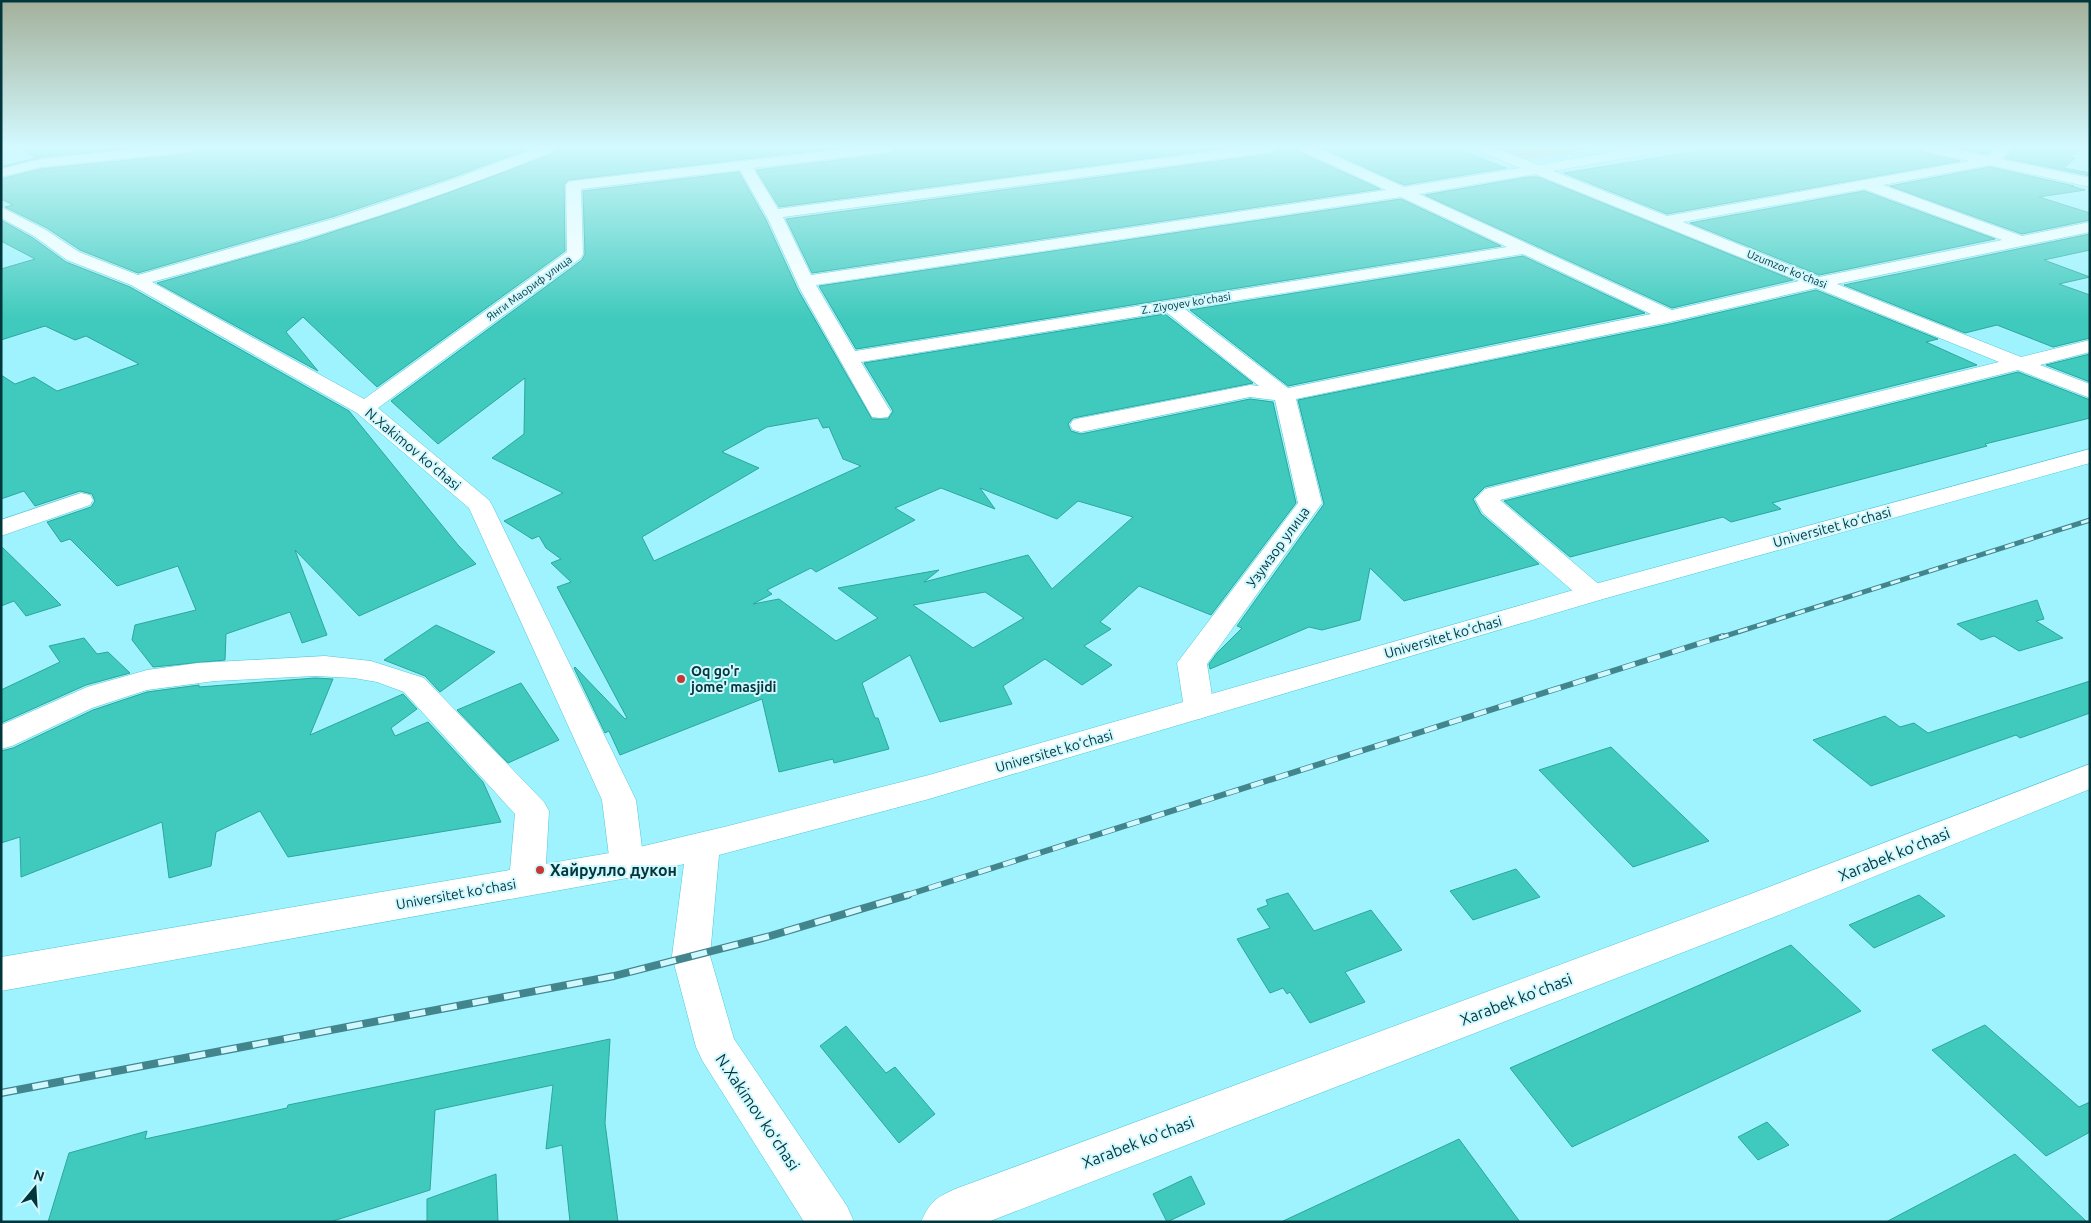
<svg xmlns="http://www.w3.org/2000/svg" width="2091" height="1223" font-family="Ubuntu,sans-serif">
<style>
.green{fill:#faa79e}
.building{fill:#40cabd;stroke:#2da69b;fill-rule:evenodd}
.lines{fill:none;stroke-linecap:round;stroke-linejoin:round}
.minor-casing{stroke:#55c7d5;stroke-width:1}
.major-casing{stroke:#55c7d5;stroke-width:1}
.minor{fill:#fff;fill-rule:evenodd}
.major{fill:#fff;fill-rule:evenodd}
.rail-far2-casing{stroke:#42858d;stroke-width:5}
.rail-far1-casing{stroke:#42858d;stroke-width:6}
.rail-casing{stroke:#42858d;stroke-width:8}
.rail-far2{stroke:#d1f8fe;stroke-width:3;stroke-dasharray:10;stroke-linecap:butt}
.rail-far1{stroke:#d1f8fe;stroke-width:4.5;stroke-dasharray:13;stroke-linecap:butt}
.rail{stroke:#d1f8fe;stroke-width:5.5;stroke-dasharray:16;stroke-linecap:butt}
.poi-dot{fill:#c73835;stroke:#d1f8fe;stroke-width:2}
.labels{text-anchor:middle;dominant-baseline:central;stroke-width:4;stroke-linejoin:round;paint-order:stroke}
.far-street-label{font-size:11px;fill:#00363c;stroke:#d1f8fe}
.street-label{font-size:14px;fill:#00363c;stroke:#d1f8fe}
.poi-label{font-size:14px;font-weight:bold;fill:#00363c;stroke:#d1f8fe;text-anchor:start}
.near-street-label{font-size:16px;fill:#00363c;stroke:#d1f8fe}
.near-poi-label{font-size:16px;font-weight:bold;fill:#00363c;stroke:#d1f8fe;text-anchor:start}
</style>
<rect width="100%" height="100%" fill="#9ef3fe"/>
<path class="green" d="M1497 148H1597L1526 159Z"/>
<g class="building">
<path d="M19 148H129L41 157 1 167 38 158Z"/>
<path d="M197 148H531L456 176 335 216 138 273 80 250 47 228 5 207 13 205 1 199V179L41 169 188 154Z"/>
<path d="M557 148H837L568 180 564 185 565 251 377 387 303 317 286 332 318 371 157 283 305 241 406 208 505 172 554 153Z"/>
<path d="M897 148H1226L779 207 756 170 888 154Z"/>
<path d="M1280 148H1298L1301 153 1380 189 812 273 786 219 1271 154Z"/>
<path d="M1322 148H1455L1506 168 1404 185Z"/>
<path d="M1717 148H1920L1924 153 1960 161 1667 214 1564 173Z"/>
<path d="M1957 148H1994L1987 154Z"/>
<path d="M2014 148H2081L2070 157 2075 158 2064 168 2090 173V176L2005 158Z"/>
<path d="M1990 167 2074 186H2071L2085 190 2039 197 2090 213V220L2022 234 1890 186Z"/>
<path d="M739 172 766 220 798 290 872 419H888L893 411 864 363 1165 314 1253 383 1073 418 1068 424 1071 431 1081 434 1250 399 1273 402 1296 503 1211 615 1139 586 1100 622 1111 629 1084 646 1112 665 1082 685 1045 659 1003 686 1012 704 940 722 910 655 862 683 875 718H878L889 749 834 763 833 759 779 772 762 699 620 755 609 731 605 733 574 668 575 667 625 719 627 718 557 587 571 582 551 563 561 559 546 548 539 536 532 539 504 521 563 493 492 458 524 434 525 378 438 444 391 401 582 260 585 254 583 191ZM818 418 823 428 829 427 843 459 861 466 654 561 642 537 759 468 722 452 767 427ZM941 488 995 509 980 488 1057 519 1078 501 1133 517 1052 589 1028 555 924 582 939 570 838 588 878 618 836 641 779 599 753 604 772 594 767 590 811 568 816 572 915 520 895 508ZM985 592 1024 618 973 648 913 605Z"/>
<path d="M1528 177H1538L1793 280 1672 308 1425 195Z"/>
<path d="M1864 191 1995 239 1819 275 1690 223Z"/>
<path d="M1401 199 1501 246 856 349 819 286Z"/>
<path d="M1 220 33 238 66 262 130 287 349 411 458 545 476 564 359 616 295 550 327 635 302 643 290 612 226 634 225 660 153 667 132 640 135 625 196 610 178 566 117 586 70 539 61 542 47 522 91 507 95 501 92 494 80 491 35 506 24 491 1 499V375L15 384 34 377 57 391 139 364 86 336 75 340 45 326 1 340V269L35 259 1 241Z"/>
<path d="M2090 234V250L2044 260 2090 277 2059 284 2090 295V338L2053 347 1997 325 1965 333 1844 285Z"/>
<path d="M1523 256 1645 313 1288 386 1190 310Z"/>
<path d="M1816 290 1938 339 1926 342 1977 365 1485 487 1473 499 1481 514 1539 564 1404 601 1370 568 1360 620 1322 630 1309 627 1210 669 1209 664 1217 653 1242 628 1237 626 1324 504 1298 400 1670 324Z"/>
<path d="M2090 354V382L2046 365Z"/>
<path d="M2018 372 2090 400V418L1985 444 1987 446 1772 503 1781 509 1731 522 1723 517 1570 557 1504 501Z"/>
<path d="M1 546 45 589 61 605 26 616 14 601 1 606Z"/>
<path d="M2037 600 2044 619 2036 621 2063 638 2019 651 1994 636 1981 640 1957 624Z"/>
<path d="M436 625 495 652 440 692 425 676 384 660Z"/>
<path d="M84 638 97 654 108 652 130 673 86 685 1 723V690L60 662 49 646Z"/>
<path d="M315 678 333 679 310 735 403 694 417 709 391 728 395 736 428 722 483 782 501 822 288 857 260 811 216 832 211 866 169 878 162 822 21 877 20 837 1 843V751L13 748 93 710 147 692 199 685V687Z"/>
<path d="M2090 681V713L2020 738 2016 735 1871 786 1813 740 1885 716 1900 727 1914 723 1928 733Z"/>
<path d="M521 683 559 740 508 763 457 710Z"/>
<path d="M1611 747 1709 841 1633 867 1539 770Z"/>
<path d="M1516 869 1540 897 1473 920 1450 891Z"/>
<path d="M1288 893 1314 931 1371 910 1402 950 1345 972 1365 1002 1310 1023 1290 992 1287 994 1283 988 1270 993 1237 939 1270 928 1257 909 1268 905 1266 900Z"/>
<path d="M1919 895 1945 916 1874 948 1849 925Z"/>
<path d="M1791 945 1861 1011 1572 1147 1510 1068Z"/>
<path d="M1985 1025 2079 1107 2090 1102V1132L2046 1156 1932 1050Z"/>
<path d="M846 1026 886 1073 895 1067 935 1114 899 1143 820 1046Z"/>
<path d="M610 1039 605 1123 618 1222H570L562 1145 546 1149 553 1085 435 1110 430 1190 330 1222H48L69 1153 147 1131 145 1139 287 1108 288 1105Z"/>
<path d="M1767 1122 1789 1145 1758 1160 1738 1137Z"/>
<path d="M1459 1139 1520 1222H1281Z"/>
<path d="M2015 1154 2087 1222H1886Z"/>
<path d="M496 1174 498 1222H427V1199Z"/>
<path d="M1191 1176 1205 1204 1167 1222 1153 1194Z"/>
</g>
<g class="lines">
<g class="minor-casing">
<g id="minor">
<path d="M147 148H195L188 152 41 167 1 177V169L41 159Z"/>
<path d="M536 148H555L553 151C424 205 288 246 152 282L364 399 567 252 566 185 568 182 573 181 853 148H895L888 152 753 168 778 209 1240 148H1278L1271 152 783 217 811 275 1386 190 1302 151 1300 148H1318L1404 187 1520 168 1479 151 1477 148H1496L1538 165 1635 148H1666L1659 152 1553 171 1667 216 1969 161 1924 151 1922 148H1948L1988 156 1997 148H2012L2001 159 2090 178V187L1990 165 1883 185 2022 236 2090 222V232L1837 284 2021 357 2090 340V352L2040 365 2090 384V398L2018 370 1500 500 1602 587 1605 593 1602 599 1592 601 1582 599 1483 513 1475 499 1485 489 1999 362 1816 288 1670 322 1296 399 1322 503 1207 664 1214 708 1210 715 1199 719 1188 715 1184 708 1177 663 1298 503 1275 400 1250 397 1081 432 1073 430 1070 425 1073 420 1081 418 1250 385 1259 386 1166 312 861 362 891 412 888 417 880 418 872 417 800 289 768 219 740 170 581 189 583 254 581 258 378 408 489 500 492 505 636 800 644 864 639 874 627 878 615 874 610 864 602 800 469 508 357 413 131 285 67 260 34 236 1 218V207L46 230 79 252 138 275 336 218 457 178ZM1535 174 1799 281 1672 310 1419 194ZM1864 189 2002 240 1819 277 1683 222ZM1401 197 1507 247 855 351 816 285ZM1523 254 1651 314 1288 388 1185 309Z"/>
<path d="M81 493 90 495 93 500 90 505 1 536V520Z"/>
<path d="M325 656 371 661 424 678 544 802 549 811 545 881 540 891 527 895 514 891 509 881 515 814 404 692 377 682 354 678 315 676 215 681 147 690 92 708 12 746 1 749V725L87 687 147 670 198 663Z"/>
<path d="M2090 764V789L1774 917 988 1222H921C930 1202 935 1198 955 1189L1748 895Z"/>
</g>
</g>
<g class="major-casing">
<path id="major" d="M2090 449V463L1603 599 929 799 719 855 710 956 734 1039 847 1206 854 1222H804L702 1060 696 1047 672 956 684 864 627 878 1 991V957L627 850 728 826 929 775 1584 587Z"/>
</g>
<use href="#minor" class="minor"/>
<use href="#major" class="major"/>
<g class="rail-far2-casing">
<path id="rail-far2" d="M1719 638 2090 520"/>
</g>
<g class="rail-far1-casing">
<path id="rail-far1" d="M904 896 1723 636"/>
</g>
<g class="rail-casing">
<path id="rail" d="M1 1093 614 976 770 936 908 895"/>
</g>
<use href="#rail-far2" class="rail-far2"/>
<use href="#rail-far1" class="rail-far1"/>
<use href="#rail" class="rail"/>
</g>
<linearGradient id="sky" x2="0" y2="1"><stop stop-color="#a3b09a"/><stop offset="0.46" stop-color="#d3faff"/><stop offset="1" stop-color="#d3faff" stop-opacity="0"/></linearGradient>
<rect width="2091" height="319" fill="url(#sky)"/>
<g class="poi-dot">
<circle cx="681" cy="679" r="5"/>
<circle cx="540" cy="870" r="5"/>
</g>
<g class="labels">
<g class="far-street-label">
<text transform="translate(1787 269) rotate(22)">Uzumzor koʻchasi</text>
<text transform="translate(529 288) rotate(-36)">Янги Маориф улица</text>
<text transform="translate(1186 303) rotate(-9)">Z. Ziyoyev ko'chasi</text>
</g>
<g class="street-label">
<text transform="translate(413 449) rotate(40)">N.Xakimov koʻchasi</text>
<text transform="translate(1832 527) rotate(-15)">Universitet kо‘chasi</text>
<text transform="translate(1278 547) rotate(-54)">Узумзор улица</text>
<text transform="translate(1443 637) rotate(-16)">Universitet kо‘chasi</text>
<text transform="translate(1054 751) rotate(-16)">Universitet kо‘chasi</text>
<text transform="translate(456 894) rotate(-10)">Universitet kо‘chasi</text>
</g>
<g class="poi-label">
<text x="691" y="671">Oq go'r<tspan x="691" dy="16">jome' masjidi</tspan></text>
</g>
<g class="near-street-label">
<text transform="translate(1894 854) rotate(-22)">Xarabek ko'chasi</text>
<text transform="translate(1516 999) rotate(-21)">Xarabek ko'chasi</text>
<text transform="translate(758 1112) rotate(56)">N.Xakimov koʻchasi</text>
<text transform="translate(1138 1142) rotate(-21)">Xarabek ko'chasi</text>
</g>
<g class="near-poi-label">
<text x="550" y="870">Хайрулло дукон</text>
</g>
</g>
<rect width="2091" height="1223" fill="none" stroke="#00363c" stroke-width="5"/>
<g transform="translate(35 1188) rotate(18)" stroke="#d1f8fe" stroke-width="4" paint-order="stroke">
<path d="M0-4L9 19L0 12L-9 19Z" fill="#00363c"/>
<text y="-8" font-size="14" font-weight="bold" text-anchor="middle" fill="#00363c">N</text>
</g>
</svg>
